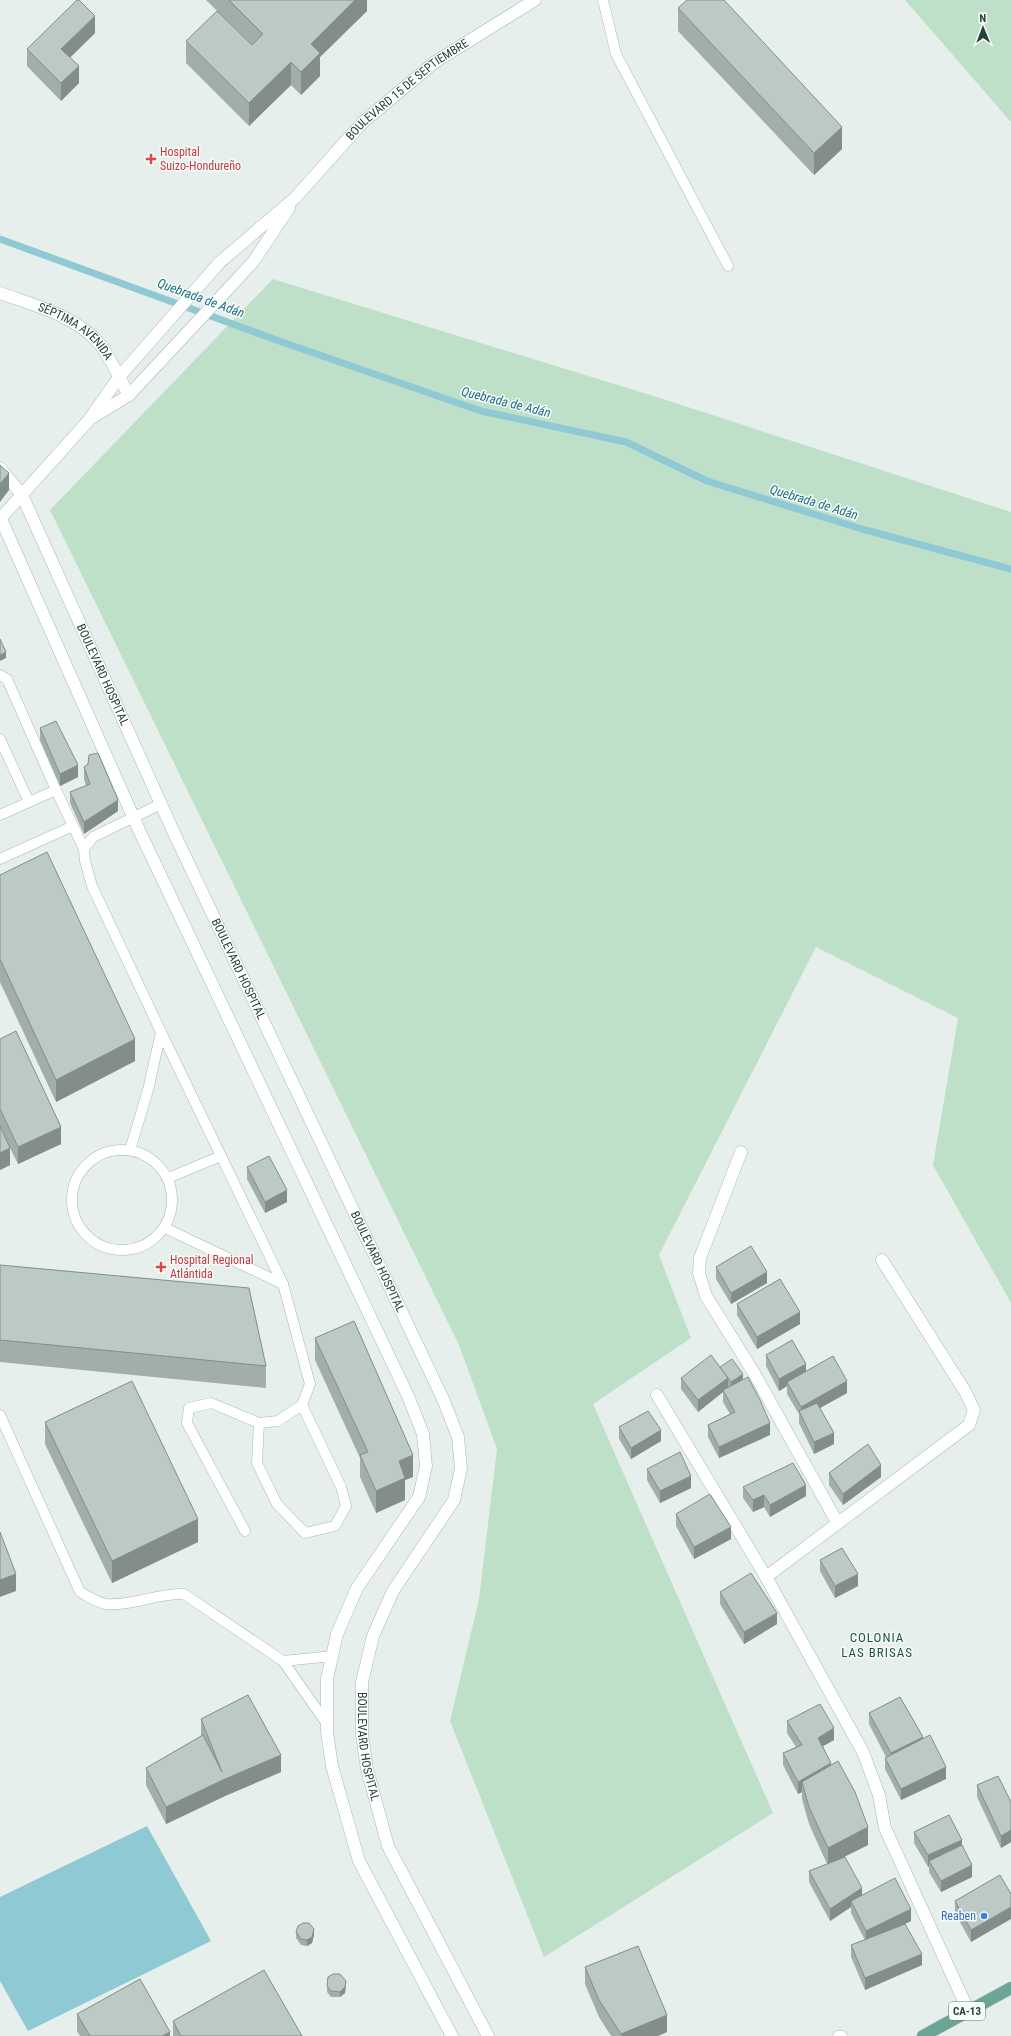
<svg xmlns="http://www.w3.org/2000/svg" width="1011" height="2036" font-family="'Roboto Condensed',sans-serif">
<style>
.green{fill:#bfe0c8}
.water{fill:#8ec9d4}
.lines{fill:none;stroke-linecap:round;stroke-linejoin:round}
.stream{stroke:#8ec9d4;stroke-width:7}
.service-casing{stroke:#a8b8b2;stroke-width:11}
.minor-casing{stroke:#a8b8b2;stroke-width:13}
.tertiary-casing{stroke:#a8b8b2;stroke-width:13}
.primary-casing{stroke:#c2cac8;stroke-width:13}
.service{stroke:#fff;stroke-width:10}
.minor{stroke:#fff;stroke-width:12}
.tertiary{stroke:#fff;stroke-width:12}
.primary{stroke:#6aa596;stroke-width:12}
.wall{fill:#a1aea9}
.shaded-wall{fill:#838d89}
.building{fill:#bbcac4;stroke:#838d89}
.health-dot{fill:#e0444e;stroke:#f7fbf9;stroke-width:1.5}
.shop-dot{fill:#3f7fe0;stroke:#f7fbf9;stroke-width:1.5}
.labels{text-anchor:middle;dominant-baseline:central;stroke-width:3;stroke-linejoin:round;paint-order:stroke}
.shield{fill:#f7fbf9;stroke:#637a73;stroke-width:1}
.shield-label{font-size:11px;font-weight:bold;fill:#24423a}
.street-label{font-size:12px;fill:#24423a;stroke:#f7fbf9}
.health-label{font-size:12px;fill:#be3a42;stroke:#f7fbf9;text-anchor:start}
.shop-label{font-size:12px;fill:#366cbe;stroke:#f7fbf9;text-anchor:end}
.water-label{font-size:13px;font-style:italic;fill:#1c6f80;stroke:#f7fbf9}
.neighbourhood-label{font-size:13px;letter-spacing:1px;fill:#1f5548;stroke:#f7fbf9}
</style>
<rect width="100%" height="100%" fill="#e6efeb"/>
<g class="green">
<path d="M905 0H1011V122Z"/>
<path d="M273 279 660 398 1011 512V1303L933 1165 958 1018 816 947 659 1255 691 1338 593 1404 773 1813 544 1957 450 1721 479 1599 497 1449 459 1345 50 510Z"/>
</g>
<path class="water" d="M147 1826 211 1941 28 2031 0 1981V1897Z"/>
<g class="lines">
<path class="stream" d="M0 239 282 342 481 411 626 442 707 481 862 529 1011 569"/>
<g class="service-casing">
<g id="service">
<path d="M603 0 616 54 728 266"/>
<path d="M0 675 7 679 56 790 84 849"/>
<path d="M0 739 29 802"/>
<path d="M0 815 56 790"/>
<path d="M0 859 73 826"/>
<path d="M161 1032 283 1284 310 1384 302 1405 278 1421 259 1423 211 1403 189 1408 187 1423 245 1531"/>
<circle cx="122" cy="1200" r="50"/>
<path d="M130 1150 148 1090 161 1032 92 886 85 861 84 849 93 837 161 804"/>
<path d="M168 1178 221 1156"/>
<path d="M165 1228 283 1284"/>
<path d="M0 1415 80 1592C88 1596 98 1603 106 1604 133 1606 157 1593 184 1594L283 1661 333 1656"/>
<path d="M259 1423 257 1463 277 1504 305 1533 335 1526 346 1506 341 1487 302 1405"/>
<path d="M283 1661 327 1724"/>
<path d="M838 2036H842"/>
</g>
</g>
<g class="minor-casing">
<g id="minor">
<path id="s1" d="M0 293C33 305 74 315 98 342 111 358 119 378 129 395"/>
<path id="s2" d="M0 468 22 495 174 833 443 1399 458 1437 461 1468 454 1500 393 1591 373 1636 362 1682V1735L367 1769 388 1846 488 2036"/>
<path d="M1 519 139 830 408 1396 423 1434 426 1466 419 1497 357 1588 337 1634 327 1679V1732L332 1766 359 1861 452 2036"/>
<path d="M741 1152 700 1258 699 1273 706 1296 754 1373 837 1522"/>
<path d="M657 1395 766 1577 863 1752 879 1795 885 1828 968 2010"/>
<path d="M766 1577 969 1425 974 1410 966 1393 882 1260"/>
</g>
</g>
<g class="tertiary-casing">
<g id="tertiary">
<path d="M93 417 129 395 241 275 253 262 289 208"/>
<path id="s3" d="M0 519 89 420 119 377 220 262 295 198 362 123 435 62 535 0"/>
</g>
</g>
<g class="primary-casing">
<path id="primary" d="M923 2036 1011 1988"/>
</g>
<use href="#service" class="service"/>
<use href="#minor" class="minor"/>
<use href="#tertiary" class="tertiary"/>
<use href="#primary" class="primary"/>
</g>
<g class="wall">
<path d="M206 0H367V11L320 57V76L301 95 291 85 249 126 186 63V41L252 45Z"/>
<path d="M678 8 842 149 814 175 678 31Z"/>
<path d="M95 33 70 58 79 83 61 101 27 66V49Z"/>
<path d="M40 728 78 777 60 786 40 740Z"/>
<path d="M84 767 118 811 84 834 70 803V792L86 786 84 779Z"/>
<path d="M0 875 135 1061 56 1102 0 982Z"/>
<path d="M0 1039 61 1144 18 1164 10 1148V1165L0 1170Z"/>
<path d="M247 1167 287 1202 265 1213 247 1179Z"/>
<path d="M0 1265 266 1366V1388L0 1362Z"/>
<path d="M716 1267 767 1283 731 1304 716 1279Z"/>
<path d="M737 1304 800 1324 757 1349 737 1315Z"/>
<path d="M315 1338 413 1477 405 1480V1500L376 1513 360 1477V1458L315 1360Z"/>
<path d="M766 1355 806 1372 847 1393 820 1408 834 1444 814 1454 799 1423V1414L787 1394V1386L779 1391 766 1366Z"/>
<path d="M720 1367 743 1379 740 1381 770 1435 719 1458 708 1437V1425L730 1414 723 1402V1392L698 1412 681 1389V1378Z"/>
<path d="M45 1422 198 1542 112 1583 45 1444Z"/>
<path d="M619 1427 661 1441 631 1459 619 1439Z"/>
<path d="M647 1469 691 1488 660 1503 647 1480Z"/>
<path d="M829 1473 881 1477 843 1505 829 1485Z"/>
<path d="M743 1487 806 1496 770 1517 764 1507 753 1512 743 1498Z"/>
<path d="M676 1514 731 1539 694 1559 676 1526Z"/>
<path d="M820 1560 858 1586 835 1598 820 1571Z"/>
<path d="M720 1592 777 1624 744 1644 720 1604Z"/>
<path d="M869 1713 923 1738 946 1779 901 1800 885 1769V1758L886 1757 869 1724Z"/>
<path d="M201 1719 281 1772 225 1796 166 1824 146 1785V1768L201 1736Z"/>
<path d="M787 1721 834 1740 823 1746 868 1845 841 1858 862 1895 911 1921 900 1926 922 1965 865 1990 851 1957V1945L865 1940 851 1913V1907L830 1921 809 1882V1871L827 1864 809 1824 802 1799V1792L798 1794 783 1765V1753L796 1747 787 1733Z"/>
<path d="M977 1785 1011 1802V1842L1001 1848 977 1797Z"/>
<path d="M914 1832 962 1846 972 1877 941 1892 929 1872V1866L928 1867 914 1843Z"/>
<path d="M1000 1875 971 1942 955 1913V1901Z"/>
<path d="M296 1932 314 1935 312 1943 307 1946 301 1945 296 1938Z"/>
<path d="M585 1967 667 2032 658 2036H611L599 2017 585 1984Z"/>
<path d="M327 1986 346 1987 345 1993 340 1997H331L327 1992Z"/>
<path d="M77 2014 170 2036H80L77 2031Z"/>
<path d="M173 2021 302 2036H173Z"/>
</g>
<g class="shaded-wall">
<path d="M355 0H367V11L320 57V76L301 95V72L311 44Z"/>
<path d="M95 16V33L61 66V49Z"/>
<path d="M291 62V85L249 126V103Z"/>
<path d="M79 66V83L61 101V83Z"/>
<path d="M842 127V149L814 175V153Z"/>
<path d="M9 473V490L0 502V484Z"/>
<path d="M6 652V658L0 661V655Z"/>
<path d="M78 765V777L60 786V774Z"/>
<path d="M118 800V811L84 834V822Z"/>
<path d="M135 1039V1061L56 1102V1080Z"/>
<path d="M61 1127V1144L18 1164V1147Z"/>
<path d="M10 1148V1165L0 1170V1153Z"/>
<path d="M287 1190V1202L265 1213V1202Z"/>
<path d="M767 1272V1283L731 1304V1293Z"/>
<path d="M800 1312V1324L757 1349V1337Z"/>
<path d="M806 1364V1376L787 1382V1386L779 1391V1379Z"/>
<path d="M743 1374V1379L731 1388V1382Z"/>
<path d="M728 1378V1389L723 1390V1392L698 1412V1400Z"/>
<path d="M847 1381V1393L802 1418 801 1417V1407Z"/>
<path d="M770 1423V1435L719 1458V1447Z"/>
<path d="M661 1430V1441L631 1459V1448Z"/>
<path d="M834 1433V1444L814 1454V1442Z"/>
<path d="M413 1455V1477L405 1480V1500L376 1513V1491L399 1461Z"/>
<path d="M881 1465V1477L843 1505V1494Z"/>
<path d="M691 1476V1488L660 1503V1491Z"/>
<path d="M806 1485V1496L770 1517V1505Z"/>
<path d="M764 1495V1507L753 1512V1500Z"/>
<path d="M198 1519V1542L112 1583V1561Z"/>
<path d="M731 1527V1539L694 1559V1547Z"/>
<path d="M16 1574V1591L0 1597V1580Z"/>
<path d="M858 1574V1586L835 1598V1586Z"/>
<path d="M777 1613V1624L744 1644V1632Z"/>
<path d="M834 1728V1740L818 1749V1738Z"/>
<path d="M923 1737V1748L891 1765V1753Z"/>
<path d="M281 1755V1772L225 1796 166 1824V1807L225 1779Z"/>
<path d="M831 1763V1774L802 1782V1792L798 1794V1782Z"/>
<path d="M946 1767V1779L901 1800V1789Z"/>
<path d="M868 1827V1845L828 1865V1848Z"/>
<path d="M1011 1830V1842L1001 1848V1836Z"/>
<path d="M962 1840V1852L929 1861V1866L928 1867V1855Z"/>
<path d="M972 1865V1877L941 1892V1881Z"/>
<path d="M862 1888V1900L851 1901V1907L830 1921V1909Z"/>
<path d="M1011 1907V1919L971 1942V1930Z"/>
<path d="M911 1909V1921L866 1943V1931Z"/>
<path d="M314 1929V1935L312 1943 307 1946V1940Z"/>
<path d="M922 1954V1965L865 1990V1978Z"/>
<path d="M346 1981 345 1993 340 1997V1992Z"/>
<path d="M667 2015V2032L658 2036H621V2034Z"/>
<path d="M170 2032V2036H162Z"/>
</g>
<g class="building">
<path d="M77 0H79L95 16 61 49 79 66 61 83 27 49Z"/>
<path d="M229 0H355L311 44 320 53 301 72 291 62 249 103 186 41 217 11 252 45 263 34Z"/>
<path d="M687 0H724L842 127 814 153 678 8Z"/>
<path d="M0 465 9 473 0 484Z"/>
<path d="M0 639 6 652 0 655Z"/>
<path d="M56 721 78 765 60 774 40 728Z"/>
<path d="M98 753 118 800 84 822 70 792 90 784 84 767 88 764 89 755Z"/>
<path d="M47 852 135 1039 56 1080 0 959V875Z"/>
<path d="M16 1031 61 1127 18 1147 0 1109V1039Z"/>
<path d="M0 1126 10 1148 0 1153Z"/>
<path d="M269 1156 287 1190 265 1202 247 1167Z"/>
<path d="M751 1246 767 1272 731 1293 716 1267Z"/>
<path d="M0 1265 249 1288 266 1366 0 1340Z"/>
<path d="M780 1279 800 1312 757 1337 737 1304Z"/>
<path d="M354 1321 413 1455 399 1461 405 1478 376 1491 360 1455 368 1452 315 1338Z"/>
<path d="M792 1340 806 1364 779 1379 766 1355Z"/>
<path d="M711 1355 728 1378 698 1400 681 1378Z"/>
<path d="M833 1356 847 1381 801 1407 787 1382Z"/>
<path d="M732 1359 743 1374 731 1382 720 1367Z"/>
<path d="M748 1377 760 1400 770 1423 719 1447 708 1425 735 1412 723 1390Z"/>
<path d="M132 1381 198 1519 112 1561 45 1422Z"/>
<path d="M817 1403 834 1433 814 1442 799 1411Z"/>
<path d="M648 1411 661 1430 631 1448 619 1427Z"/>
<path d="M868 1444 881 1465 843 1494 829 1473Z"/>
<path d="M680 1452 691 1476 660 1491 647 1469Z"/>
<path d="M793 1463 806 1485 770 1505 764 1495 753 1500 743 1487Z"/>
<path d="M710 1494 731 1527 694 1547 676 1514Z"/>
<path d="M0 1532 16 1574 0 1580Z"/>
<path d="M842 1548 858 1574 835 1586 820 1560Z"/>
<path d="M751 1573 777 1613 744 1632 720 1592Z"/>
<path d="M248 1695 281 1755 225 1779 166 1807 146 1768 203 1735 222 1772 201 1719Z"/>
<path d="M900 1697 923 1737 891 1753 869 1713Z"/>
<path d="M820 1704 834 1728 818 1738 831 1763 798 1782 783 1753 802 1745 787 1721Z"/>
<path d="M930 1735 946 1767 901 1789 885 1758Z"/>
<path d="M838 1761 855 1792 868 1827 828 1848 809 1807 802 1782Z"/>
<path d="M998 1776 1011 1802V1830L1001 1836 977 1785Z"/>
<path d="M949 1815 962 1840 928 1855 914 1832Z"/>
<path d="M962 1845 972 1865 941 1881 929 1861Z"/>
<path d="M845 1857 862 1888 830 1909 809 1871Z"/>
<path d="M1000 1875 1011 1894V1907L971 1930 955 1901Z"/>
<path d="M895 1878 911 1909 866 1931 851 1901Z"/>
<path d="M303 1923H309L314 1929 312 1937 307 1940 301 1939 296 1932 298 1926Z"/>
<path d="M905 1924 922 1954 865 1978 851 1945Z"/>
<path d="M638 1946 667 2015 621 2034 599 2000 585 1967Z"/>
<path d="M264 1970 302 2036H181L173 2021Z"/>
<path d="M333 1974H340L346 1981 345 1987 340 1992 331 1991 327 1986 328 1977Z"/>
<path d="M140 1979 170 2032 162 2036H90L77 2014Z"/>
</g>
<g class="health-dot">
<path d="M149 153h4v4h4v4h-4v4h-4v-4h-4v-4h4z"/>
<path d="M159 1261h4v4h4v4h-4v4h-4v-4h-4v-4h4z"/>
</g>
<circle class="shop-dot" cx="984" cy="1916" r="4"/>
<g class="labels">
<rect class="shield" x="949" y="2002" width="36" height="18" rx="3"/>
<g class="shield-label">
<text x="967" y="2011">CA-13</text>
</g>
<g class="street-label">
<text stroke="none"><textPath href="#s3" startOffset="594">BOULEVARD 15 DE SEPTIEMBRE</textPath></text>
<text stroke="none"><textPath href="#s1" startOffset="86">SÉPTIMA AVENIDA</textPath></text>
<text stroke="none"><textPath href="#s2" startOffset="232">BOULEVARD HOSPITAL</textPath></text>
<text stroke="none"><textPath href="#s2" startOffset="556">BOULEVARD HOSPITAL</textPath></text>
<text stroke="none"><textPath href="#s2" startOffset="880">BOULEVARD HOSPITAL</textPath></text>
<text stroke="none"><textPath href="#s2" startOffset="1408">BOULEVARD HOSPITAL</textPath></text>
</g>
<g class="health-label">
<text x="160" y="152">Hospital<tspan x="160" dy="14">Suizo-Hondureño</tspan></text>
<text x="170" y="1260">Hospital Regional<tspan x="170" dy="14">Atlántida</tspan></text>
</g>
<g class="shop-label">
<text x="976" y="1916">Reaben</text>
</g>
<g class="water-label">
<text transform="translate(201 298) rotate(20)">Quebrada de Adán</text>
<text transform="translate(506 402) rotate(14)">Quebrada de Adán</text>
<text transform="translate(814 502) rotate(17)">Quebrada de Adán</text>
</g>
<g class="neighbourhood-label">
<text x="877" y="1637">COLONIA<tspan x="877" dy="15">LAS BRISAS</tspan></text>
</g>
</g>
<g transform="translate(983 28) rotate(359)" stroke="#f7fbf9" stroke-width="3" paint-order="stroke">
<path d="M0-3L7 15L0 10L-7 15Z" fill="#24423a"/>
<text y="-6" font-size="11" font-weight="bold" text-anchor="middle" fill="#24423a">N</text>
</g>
</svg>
